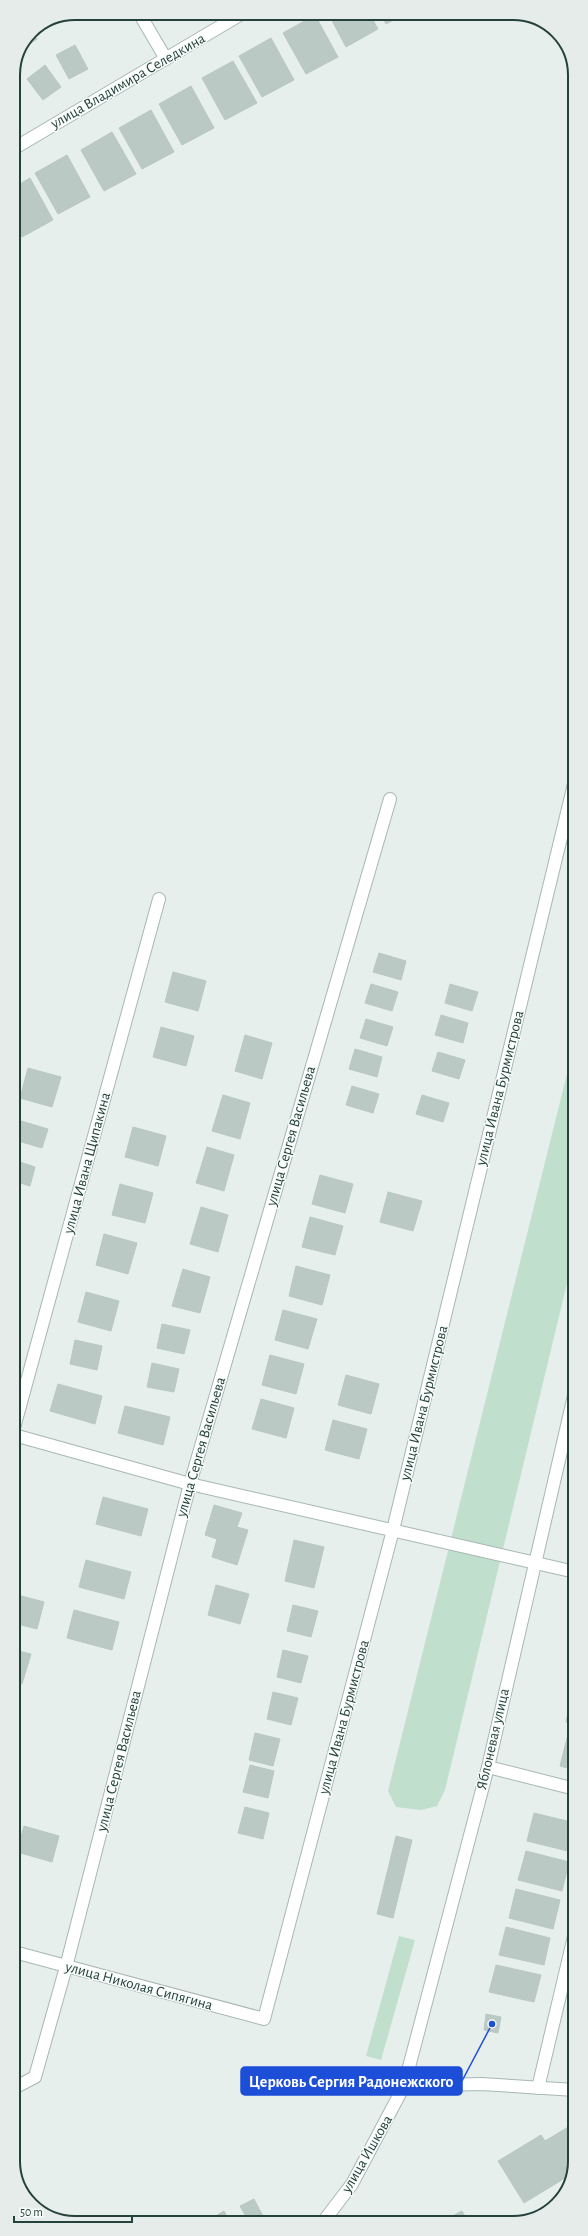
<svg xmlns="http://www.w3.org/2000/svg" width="588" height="2236" font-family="'Alegreya Sans',sans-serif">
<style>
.green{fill:#c0dfcc}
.building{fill:#bbc9c5;stroke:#b8c8c4}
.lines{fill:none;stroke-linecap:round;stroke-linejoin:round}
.minor-casing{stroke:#a8b7b4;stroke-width:14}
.minor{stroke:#fff;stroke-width:12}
.labels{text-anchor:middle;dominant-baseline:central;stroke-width:3;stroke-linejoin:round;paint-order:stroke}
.street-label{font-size:15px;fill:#25413c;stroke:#f7fbf9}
.rim{fill:none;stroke:#25413c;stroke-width:2}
.leader{fill:none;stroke:#1d4ed8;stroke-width:1.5}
.callout-dot{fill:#1d4ed8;stroke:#f7fbf9;stroke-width:1.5}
.callout{fill:#1d4ed8;stroke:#1d4ed8;stroke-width:1.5}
.callout-label{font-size:16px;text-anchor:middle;font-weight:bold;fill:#fff}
</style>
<rect width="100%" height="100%" fill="#e6efec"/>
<g class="green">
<path d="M574 1046V1254L445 1790 437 1806 421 1810 396 1807 388 1791Z"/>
<path d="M399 1936 415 1940 381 2060 366 2056Z"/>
</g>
<g class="building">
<path d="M328 13H369L378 29 346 47Z"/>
<path d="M380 13H406L386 24Z"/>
<path d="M315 15 338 57 306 74 283 33Z"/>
<path d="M31 31 37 39 24 48Z"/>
<path d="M271 38 294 80 262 97 239 56Z"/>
<path d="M75 45 88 69 69 79 56 55Z"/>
<path d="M233 61 257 103 225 120 202 78Z"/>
<path d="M45 65 61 87 43 100 27 79Z"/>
<path d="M191 86 214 128 182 145 159 104Z"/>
<path d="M151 110 174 152 142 169 119 128Z"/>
<path d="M112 132 136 174 104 191 81 150Z"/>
<path d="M67 155 90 197 58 214 35 173Z"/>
<path d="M30 178 53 220 22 237 13 222V188Z"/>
<path d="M379 953 406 961 401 980 373 972Z"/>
<path d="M173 972 206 981 198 1011 165 1002Z"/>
<path d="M371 984 398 992 392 1011 365 1003Z"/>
<path d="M450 984 478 992 472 1011 445 1003Z"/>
<path d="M441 1015 468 1023 463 1043 435 1035Z"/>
<path d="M366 1019 393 1027 387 1046 360 1038Z"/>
<path d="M161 1027 194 1036 186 1066 153 1057Z"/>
<path d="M245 1035 272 1043 262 1079 235 1071Z"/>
<path d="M355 1049 382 1057 377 1077 349 1069Z"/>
<path d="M438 1052 465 1060 459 1079 432 1071Z"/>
<path d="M28 1068 61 1077 52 1107 20 1098Z"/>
<path d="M352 1086 379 1094 373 1113 346 1105Z"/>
<path d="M223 1095 250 1103 240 1139 212 1131Z"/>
<path d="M422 1095 449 1103 443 1122 416 1114Z"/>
<path d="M21 1121 48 1129 42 1148 15 1140Z"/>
<path d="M133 1127 166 1136 158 1166 125 1157Z"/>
<path d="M207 1147 234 1155 224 1191 196 1183Z"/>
<path d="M14 1160 35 1167 30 1186 14 1181Z"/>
<path d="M320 1175 353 1184 345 1213 312 1204Z"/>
<path d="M120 1184 153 1193 145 1223 112 1215Z"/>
<path d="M388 1192 422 1201 413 1231 380 1222Z"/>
<path d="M201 1207 228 1215 218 1252 190 1244Z"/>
<path d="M310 1217 343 1226 335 1255 302 1247Z"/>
<path d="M104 1234 137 1243 128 1274 96 1265Z"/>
<path d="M296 1266 330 1275 322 1305 289 1296Z"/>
<path d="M183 1269 210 1277 200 1313 172 1306Z"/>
<path d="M86 1292 119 1301 111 1331 78 1322Z"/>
<path d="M283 1310 317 1319 308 1349 275 1340Z"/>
<path d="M162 1324 190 1330 184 1354 157 1348Z"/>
<path d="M75 1340 102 1346 97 1370 70 1364Z"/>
<path d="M270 1355 304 1364 296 1394 262 1385Z"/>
<path d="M152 1363 179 1369 174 1392 147 1387Z"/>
<path d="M346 1375 379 1384 371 1414 338 1405Z"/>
<path d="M58 1384 102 1396 95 1424 50 1411Z"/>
<path d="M261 1399 294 1408 286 1438 252 1429Z"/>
<path d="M125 1406 170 1417 163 1445 118 1433Z"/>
<path d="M333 1420 367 1429 359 1459 325 1450Z"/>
<path d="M103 1497 148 1509 141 1536 96 1524Z"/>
<path d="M214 1505 242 1513 237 1527 248 1530 237 1565 212 1557 217 1539 205 1535Z"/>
<path d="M294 1540 324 1547 314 1588 285 1581Z"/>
<path d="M86 1560 131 1572 124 1599 79 1587Z"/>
<path d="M216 1585 249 1594 240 1624 208 1615Z"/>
<path d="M14 1594 44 1602 37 1629 14 1623Z"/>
<path d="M293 1605 318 1611 311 1637 287 1631Z"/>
<path d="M74 1610 119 1622 112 1650 67 1638Z"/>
<path d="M14 1650 31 1654 22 1684 14 1682Z"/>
<path d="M283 1650 308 1656 301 1683 277 1677Z"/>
<path d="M273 1692 298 1698 291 1725 267 1719Z"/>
<path d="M572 1693 575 1694V1724L566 1722Z"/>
<path d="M255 1733 280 1739 273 1766 249 1760Z"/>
<path d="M567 1738 575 1739V1770L560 1766Z"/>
<path d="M250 1765 274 1771 268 1798 243 1792Z"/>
<path d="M245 1807 269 1813 263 1839 238 1833Z"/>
<path d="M534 1813 575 1823V1842L572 1852 527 1841Z"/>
<path d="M24 1826 59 1836 52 1862 17 1852Z"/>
<path d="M396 1836 412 1840 393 1918 377 1914Z"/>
<path d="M526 1851 569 1862 562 1891 518 1880Z"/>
<path d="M516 1889 560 1900 553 1929 509 1918Z"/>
<path d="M506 1927 550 1938 544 1965 499 1955Z"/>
<path d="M496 1965 541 1975 534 2002 489 1992Z"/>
<path d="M575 2009V2042L568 2040Z"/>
<path d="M486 2014 501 2017 498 2033 484 2030Z"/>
<path d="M575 2123V2161L570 2175 524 2203 498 2161 541 2135 545 2141Z"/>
<path d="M254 2199 266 2222H249L240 2206Z"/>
<path d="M224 2211 230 2222 210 2223 209 2220Z"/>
<path d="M462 2211 467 2220 473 2216 476 2222H441Z"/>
</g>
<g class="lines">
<g class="minor-casing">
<g id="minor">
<path d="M139 13 166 59"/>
<path d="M13 149 243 13"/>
<path d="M14 1428 159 899"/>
<path d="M14 1435 190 1484 575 1572"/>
<path d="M488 1767 575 1789"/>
<path d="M14 1952 264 2019 393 1530 574 784"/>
<path d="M404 2086 481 2084 575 2090"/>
<path d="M14 2088 35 2077 66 1967 190 1484 390 799"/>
<path d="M538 2088 575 1932"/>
<path d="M323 2222 352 2184 404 2086 488 1767 575 1391"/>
</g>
</g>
<use href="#minor" class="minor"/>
</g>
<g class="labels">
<g class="street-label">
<text transform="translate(128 81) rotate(-30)">улица Владимира Селедкина</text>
<text transform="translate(500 1088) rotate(-76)">улица Ивана Бурмистрова</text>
<text transform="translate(291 1136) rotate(-74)">улица Сергея Васильева</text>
<text transform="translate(87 1163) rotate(-75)">улица Ивана Щипакина</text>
<text transform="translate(424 1403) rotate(-76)">улица Ивана Бурмистрова</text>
<text transform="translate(201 1447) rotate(-74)">улица Сергея Васильева</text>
<text transform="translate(344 1717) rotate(-75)">улица Ивана Бурмистрова</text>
<text transform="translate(493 1739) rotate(-77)">Яблоневая улица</text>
<text transform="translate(119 1761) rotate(-76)">улица Сергея Васильева</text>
<text transform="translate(139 1986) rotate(15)">улица Николая Сипягина</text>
<text transform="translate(367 2154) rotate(-60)">улица Ишкова</text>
</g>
</g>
<path d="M0 0H588V2236H0ZM75 20H513A55 55 0 0 1 568 75V2161A55 55 0 0 1 513 2216H75A55 55 0 0 1 20 2161V75A55 55 0 0 1 75 20Z" fill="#e6ecea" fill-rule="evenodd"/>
<path class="rim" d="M75 20H513A55 55 0 0 1 568 75V2161A55 55 0 0 1 513 2216H75A55 55 0 0 1 20 2161V75A55 55 0 0 1 75 20Z"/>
<path class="leader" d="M492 2024L462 2081"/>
<circle class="callout-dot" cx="492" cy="2024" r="4"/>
<rect class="callout" x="241" y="2067" width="221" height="28" rx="4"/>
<g class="callout-label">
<text x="351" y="2087">Церковь Сергия Радонежского</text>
</g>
<path d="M14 2216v6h118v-6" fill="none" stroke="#25413c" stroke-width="2"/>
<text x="20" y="2216" font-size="12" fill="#25413c" stroke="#f7fbf9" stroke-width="3" paint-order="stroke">50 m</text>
</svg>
